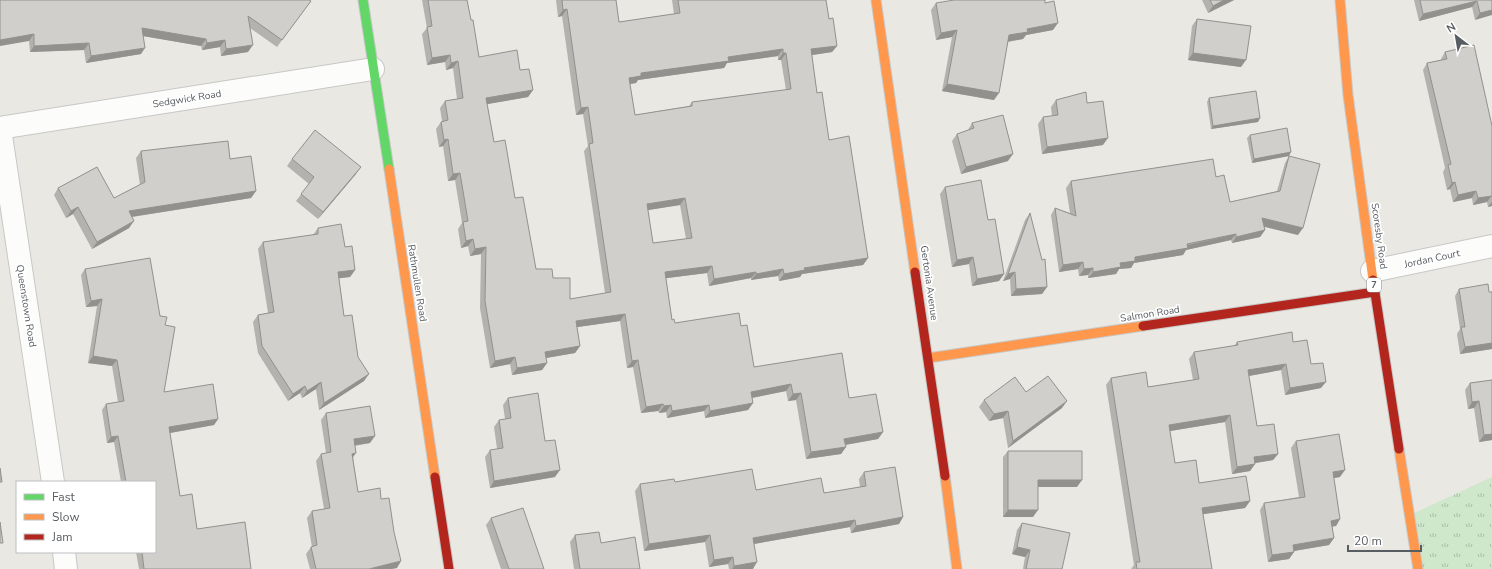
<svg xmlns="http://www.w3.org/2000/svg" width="1492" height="569" font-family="'Nunito Sans',sans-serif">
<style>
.grass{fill:url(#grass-tufts)}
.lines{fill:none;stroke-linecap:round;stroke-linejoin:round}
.street-casing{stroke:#c7c7c7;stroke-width:24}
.fast-casing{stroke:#c7c7c6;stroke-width:11}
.slow-casing{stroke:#c7c7c6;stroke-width:11}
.jam-casing{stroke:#c7c7c6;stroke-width:11}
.street{stroke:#fcfcfb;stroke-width:22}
.fast{stroke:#63d668;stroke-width:9}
.slow{stroke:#ff974d;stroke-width:9}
.jam{stroke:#b3261e;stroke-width:9}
.wall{fill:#b3b2af;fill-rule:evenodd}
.shaded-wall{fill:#92918e}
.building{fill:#d0cfcb;stroke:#92918e;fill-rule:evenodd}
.labels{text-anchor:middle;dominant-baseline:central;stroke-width:3.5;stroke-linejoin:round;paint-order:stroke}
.shield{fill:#fff;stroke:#8a8e91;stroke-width:1}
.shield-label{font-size:9px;font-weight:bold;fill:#585d62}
.street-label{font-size:10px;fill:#585d62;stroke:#fff}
</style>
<defs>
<pattern id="grass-tufts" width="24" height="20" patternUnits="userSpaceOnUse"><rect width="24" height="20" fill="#cfe7cb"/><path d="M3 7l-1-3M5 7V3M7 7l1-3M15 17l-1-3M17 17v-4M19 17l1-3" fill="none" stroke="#abbea8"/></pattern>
</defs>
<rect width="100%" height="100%" fill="#eae8e2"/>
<path class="grass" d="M1492 477V569H1418L1410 515Z"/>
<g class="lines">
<g class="street-casing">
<g id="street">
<path d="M0 128 373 69"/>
<path d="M0 129 53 482"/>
<path d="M1372 271 1492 246"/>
<path d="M64 552 66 569"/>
</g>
</g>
<g class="fast-casing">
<path id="fast" d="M363 0 389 169"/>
</g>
<g class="slow-casing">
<g id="slow">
<path d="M876 0 915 272"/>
<path d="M1340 0 1348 95 1373 280"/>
<path d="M389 169 435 477"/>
<path d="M928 358 1143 326"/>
<path d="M1399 449 1418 569"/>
<path d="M945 476 957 569"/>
</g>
</g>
<g class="jam-casing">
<g id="jam">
<path d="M915 272 945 476"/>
<path d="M1373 280 1399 449"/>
<path d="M1143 326 1375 292"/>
<path d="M435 477 449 569"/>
</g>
</g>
<use href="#street" class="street"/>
<use href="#fast" class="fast"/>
<use href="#slow" class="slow"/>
<use href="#jam" class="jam"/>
</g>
<g class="wall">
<path d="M0 0 311 1 277 47 250 28 248 52 221 56 220 47 202 50 201 46 143 36 141 54 86 63 84 50 30 52 29 41Z"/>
<path d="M422 0H467L471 20 479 57 520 70 533 90 528 97 487 104 494 142 515 198 536 269 553 278 570 299 605 293 584 151 588 146 583 114 576 115 562 16 558 17 556 0H616L619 22 674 14 672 0H826L829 19 837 46 832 52 812 55 817 93 829 140 868 258 863 265 802 274 800 277 779 281 778 276 751 280V278L709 286 707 273 666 278 672 320 675 323 741 326 754 367 849 398 883 432 878 439 845 445 846 447 841 454 806 459 796 400 788 401 786 391 752 398 753 403 748 410 705 418 704 411 667 418 666 412 659 413 658 411 641 413 633 367 627 368 620 321 577 327 580 346 575 353 546 358 547 363 542 370 512 375 510 364 490 368 480 308 481 254 470 256 468 246 461 248 458 229 462 223 455 180 448 181 443 146 439 147 436 129 441 122 442 121 440 108 445 101 457 99 453 68 446 70 445 62 427 65 422 34 427 28ZM778 56V60H781L786 90 692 102 689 106 635 115 630 84 636 83 638 80 724 68 727 63ZM680 205 686 239 653 243 648 210Z"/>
<path d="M1202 0H1234L1208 13Z"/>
<path d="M1414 0H1492L1475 20 1472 7 1419 21Z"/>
<path d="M936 3 1053 30 1026 35 1023 39 1008 42 994 100 942 91 952 37 936 40 931 10Z"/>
<path d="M1197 19 1241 67 1188 60 1192 26Z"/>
<path d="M1445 52 1492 126V206L1488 207 1487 202 1473 205 1472 198 1453 202 1450 189 1447 190 1443 172 1445 168 1423 70 1427 63 1441 60V59Z"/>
<path d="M1209 98 1260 118 1258 122 1211 129 1207 102Z"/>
<path d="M1056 100 1103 145 1042 154 1038 124 1043 117 1052 116 1051 107Z"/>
<path d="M972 123 1008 161 961 174 952 141 957 134 968 130Z"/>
<path d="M1250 135 1289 156 1252 163 1247 138Z"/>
<path d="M141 151 230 159 256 191 251 198 132 217 129 228 92 249 73 214 66 218 54 195 58 188 114 198 140 185 136 158Z"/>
<path d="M1289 156 1298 235 1264 226 1265 230 1260 237 1232 243 1231 240 1186 250 1183 255 1134 263 1131 268 1119 269 1116 274 1088 278V275L1079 276 1078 269 1059 272 1051 215 1055 208 1070 213 1066 188 1071 181 1216 177 1230 202 1277 191 1285 163Z"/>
<path d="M292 159 356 174 318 219 296 201 309 184 287 166Z"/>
<path d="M945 187 988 220 1004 274 999 281 972 286 969 264 952 267 940 194Z"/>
<path d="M1030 213 1047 287 1042 294 1011 296 1010 279 1003 281 1025 220Z"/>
<path d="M318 228 345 247 355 270 350 277 339 278 344 316 358 357 364 381 319 410 316 389 302 398 300 393 288 401 258 353 253 322 258 315 268 313 258 249 263 242 313 235Z"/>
<path d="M85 269 160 316 165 325 164 392 218 419 214 425 170 433 180 496 197 529 251 569H139L136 552H155V482H121L114 442 107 443 102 410 106 404 118 402 112 366 88 363 97 306 86 307 81 275Z"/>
<path d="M1459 289 1489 292H1492V349L1460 354 1457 334 1460 329 1455 296Z"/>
<path d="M1237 342H1293L1311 364 1321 388 1285 395 1281 370 1249 376 1257 426 1278 454 1273 460 1255 463V464L1250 471 1232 474 1225 422 1170 431 1175 463 1199 483 1250 501 1245 508 1203 514 1212 569H1131L1134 565 1106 385 1111 378 1148 387 1193 380 1189 359 1194 352 1234 346Z"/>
<path d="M1492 380V440L1479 442 1474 408 1468 409 1465 390 1470 383Z"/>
<path d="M1026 392 1062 408 1008 448 1003 418 989 421 979 407 984 400Z"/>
<path d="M508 398 545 441 555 477 490 488 485 457 490 450 497 449 494 427 499 420 505 419 503 405Z"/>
<path d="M326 413 370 443 355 446 353 458 358 492 381 499 397 568 391 569H310L306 554 311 547H312L307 518 312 511 324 509 316 461 321 454 326 453 321 420Z"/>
<path d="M1296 441 1340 477 1334 478 1340 519 1336 526H1332L1334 538 1329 545 1294 551V552L1289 559 1268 562 1260 510 1264 503 1299 497 1291 448Z"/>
<path d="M1008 451 1077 487H1038L1033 517H1003V457Z"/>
<path d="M864 472 903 517 899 524 851 533 850 527 754 544 753 569H729L728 564 709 567 705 542 644 551 635 491 640 484 675 482 756 490 824 493 860 487 859 479Z"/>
<path d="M491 518 544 569H501L486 525Z"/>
<path d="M1022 523 1062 569H1023L1025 557 1012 554 1017 530Z"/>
<path d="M575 535 601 543 640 569H574L570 542Z"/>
</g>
<g class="shaded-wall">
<path d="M1224 0H1234L1208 13 1213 6Z"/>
<path d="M1477 1 1472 7 1419 21 1423 14Z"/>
<path d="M567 9 562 16 558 17 563 10Z"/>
<path d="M1492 10V15L1475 20 1480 13Z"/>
<path d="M1058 23 1053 30 1026 35 1023 39 1005 42 1009 35 1027 29Z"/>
<path d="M142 28 206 39 201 46 137 35Z"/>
<path d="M957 30 952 37 936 40 941 33Z"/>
<path d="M34 34 29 41 0 46V40Z"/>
<path d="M225 40 220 47 202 50 207 43Z"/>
<path d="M89 43 84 50 30 52 34 46Z"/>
<path d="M253 45 248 52 221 56 226 49Z"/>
<path d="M837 46 832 52 806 56 811 49Z"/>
<path d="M145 48 141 54 86 63 91 56Z"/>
<path d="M783 49 778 56 727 63 724 68 638 80 636 83 624 85 629 78 641 73 728 57Z"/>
<path d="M783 53H786L781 60H778Z"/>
<path d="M1193 53 1246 60 1241 67 1188 60Z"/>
<path d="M450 55 445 62 427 65 432 58Z"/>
<path d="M458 61 453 68 446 70 451 63Z"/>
<path d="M947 84 999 93 994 100 942 91Z"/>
<path d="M533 90 528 97 482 105 486 98Z"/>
<path d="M588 107 583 114 576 115 581 108Z"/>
<path d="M1260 118 1258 122 1211 129 1213 126Z"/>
<path d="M1108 138 1103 145 1042 154 1047 147Z"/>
<path d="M448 139 443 146 439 147 444 140Z"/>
<path d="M1291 152 1289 156 1252 163 1254 159Z"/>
<path d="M1013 154 1008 161 961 174 966 167Z"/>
<path d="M361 167 356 174 318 219 323 212Z"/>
<path d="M460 173 455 180 448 181 453 174Z"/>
<path d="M1455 182 1450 189 1447 190 1452 183Z"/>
<path d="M256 191 251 198 124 218 129 211Z"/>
<path d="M1476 191 1472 198 1453 202 1458 195Z"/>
<path d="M1492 195 1487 202 1473 205 1478 198Z"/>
<path d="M685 198 680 205 642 211 647 204Z"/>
<path d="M1492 202V206L1488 207Z"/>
<path d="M78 207 73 214 66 218 71 211Z"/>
<path d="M1262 218 1303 228 1298 235 1257 225Z"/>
<path d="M134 221 129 228 92 249 97 242Z"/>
<path d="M1265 230 1260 237 1232 243 1236 237Z"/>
<path d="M1236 234 1231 240 1186 250 1183 255 1134 263 1131 268 1119 269 1116 274 1088 278 1093 272 1120 263 1135 257Z"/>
<path d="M473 239 468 246 461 248 466 241Z"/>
<path d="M486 247 481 254 470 256 475 249Z"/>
<path d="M973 257 969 264 952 267 957 260Z"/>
<path d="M868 258 863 265 802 274 800 277 779 281 784 274 804 268Z"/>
<path d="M1083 262 1078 269 1059 272 1063 265Z"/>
<path d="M712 266 707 273 660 279 665 272Z"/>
<path d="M1093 268 1088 275 1079 276 1084 269Z"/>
<path d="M783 269 778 276 751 280 756 274Z"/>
<path d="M355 270 350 277 333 279 338 272Z"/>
<path d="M756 272 751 278 709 286 714 279Z"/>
<path d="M1015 272 1010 279 1003 281 1008 274Z"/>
<path d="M1004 274 999 281 972 286 977 279Z"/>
<path d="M1047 287 1042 294 1011 296 1016 289Z"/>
<path d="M102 299 97 306 86 307 91 301Z"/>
<path d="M625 314 620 321 571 328 576 321Z"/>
<path d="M1492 343V349L1460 354 1465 347Z"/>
<path d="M580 346 575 353 540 359 545 352Z"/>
<path d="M93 356 117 360 112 366 88 363Z"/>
<path d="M515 357 510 364 490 368 495 361Z"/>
<path d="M638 360 633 367 627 368 632 361Z"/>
<path d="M547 363 542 370 512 375 517 368Z"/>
<path d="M1286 364 1281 370 1243 377 1248 370Z"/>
<path d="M369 374 364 381 319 410 324 403Z"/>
<path d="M321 382 316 389 302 398 307 391Z"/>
<path d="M1326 382 1321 388 1285 395 1290 388Z"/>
<path d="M791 384 786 391 746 399 751 392Z"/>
<path d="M305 386 300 393 288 401 293 394Z"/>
<path d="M801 393 796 400 788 401 793 394Z"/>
<path d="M1067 401 1062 408 1008 448 1013 441Z"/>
<path d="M1479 401 1474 408 1468 409 1472 402Z"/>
<path d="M753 403 748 410 705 418 710 411Z"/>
<path d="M663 404 658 411 641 413 646 407Z"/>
<path d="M671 405 666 412 659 413 664 406Z"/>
<path d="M709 405 704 411 667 418 672 411Z"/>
<path d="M1008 411 1003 418 989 421 994 414Z"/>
<path d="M1230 415 1225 422 1164 432 1169 425Z"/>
<path d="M218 419 214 425 164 434 169 427Z"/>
<path d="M883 432 878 439 839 446 844 439Z"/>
<path d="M1492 434V440L1479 442 1484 435Z"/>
<path d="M118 436 114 442 107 443 111 437Z"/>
<path d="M375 436 370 443 349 446 354 439Z"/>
<path d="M846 447 841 454 806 459 811 452Z"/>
<path d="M356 453 351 460 352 454Z"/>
<path d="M1278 454 1273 460 1249 464 1254 457Z"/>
<path d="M1255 464 1250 471 1232 474 1237 467Z"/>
<path d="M560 470 555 477 490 488 494 481Z"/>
<path d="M1345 470 1340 477 1328 479 1333 472Z"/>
<path d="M1038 480H1082L1077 487H1033Z"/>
<path d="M1250 501 1245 508 1198 515 1202 508Z"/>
<path d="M1008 510H1038L1033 517H1003Z"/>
<path d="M903 517 899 524 851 533 856 526Z"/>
<path d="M1340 519 1336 526 1326 528 1331 521Z"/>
<path d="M855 520 850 527 748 545 753 538Z"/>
<path d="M710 535 705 542 644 551 649 544Z"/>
<path d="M1334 538 1329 545 1288 552 1293 545Z"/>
<path d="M1017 547 1030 550 1025 557 1012 554Z"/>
<path d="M1294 552 1289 559 1268 562 1272 555Z"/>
<path d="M733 557 728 564 709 567 714 560Z"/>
<path d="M401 561 397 568 391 569H369Z"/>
<path d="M757 562 753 569H732L734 566Z"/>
</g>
<g class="building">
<path d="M0 0H309L311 1 282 40 248 16 253 45 226 49 225 40 207 43 206 39 142 28 145 48 91 56 89 43 34 46V34L0 40Z"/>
<path d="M428 0H467L471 20H473L479 57 517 50 520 70 529 69 533 90 486 98 494 142 505 140 515 198 523 197 536 269H552L553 278H570V299L611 292 589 144 593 143 588 107 581 108 567 9 563 10 562 0H616L619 22 680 13 678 0H826L829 19 833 18 837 46 811 49 817 93 822 92 829 140 849 136 868 258 804 268 805 270 784 274 783 269 756 274V272L714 279 712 266 665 272 672 320 674 319 675 323 739 313 741 326 747 325 754 367 842 353 849 398 876 394 883 432 844 439 846 447 811 452 801 393 793 394 791 384 751 392 753 403 710 411 709 405 672 411 671 405 664 406 663 404 646 407 638 360 632 361 625 314 576 321 580 346 545 352 547 363 517 368 515 357 495 361 485 301 486 247 475 249 473 239 466 241 463 222 468 221 460 173 453 174 448 139 444 140 441 122 448 120 445 101 463 98 458 61 451 63 450 55 432 58 427 27 432 26ZM783 49V53H786L791 89 692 102V106L635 115 629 78 641 76V73L729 61 728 57ZM685 198 692 238 653 243 647 204Z"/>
<path d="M954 0H1045V3L1054 1 1058 23 1027 29 1028 32 1009 35 999 93 947 84 957 30 941 33 936 3Z"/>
<path d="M1210 0H1224L1213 6Z"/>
<path d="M1420 0H1492V10L1480 13 1477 1 1423 14Z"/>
<path d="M1197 19 1251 26 1246 60 1193 53Z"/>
<path d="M1474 45 1492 126V196L1478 198 1476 191 1458 195 1455 182 1452 183 1448 165 1451 164 1427 63 1447 59 1445 52Z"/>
<path d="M1256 91 1260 118 1213 126 1209 98Z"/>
<path d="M1086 92 1087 103 1103 101 1108 138 1047 147 1043 117 1058 115 1056 100Z"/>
<path d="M1003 115 1013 154 966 167 957 134 974 128 972 123Z"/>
<path d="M1287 128 1291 152 1254 159 1250 135Z"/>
<path d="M315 130 361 167 323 212 301 194 314 177 292 159Z"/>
<path d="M228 141 230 159 251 156 256 191 129 211 134 221 97 242 78 207 71 211 58 188 97 167 114 198 145 182 141 151Z"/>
<path d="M1289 156 1320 164 1303 228 1262 218 1265 230 1236 237V234L1187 244 1188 248 1135 257V261L1120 263 1121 267 1093 272V268L1084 269 1083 262 1063 265 1055 208 1076 216 1071 181 1213 159 1216 177 1224 175 1230 202 1280 191Z"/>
<path d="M981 180 988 220 995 219 1004 274 977 279 973 257 957 260 945 187Z"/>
<path d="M1030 213 1042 260 1045 259 1047 287 1016 289 1015 272 1008 274Z"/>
<path d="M341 224 345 247 352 246 355 270 338 272 344 316 352 315 358 357 369 374 324 403 321 382 307 391 305 386 293 394 262 346 258 315 274 312 263 242 318 234V228Z"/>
<path d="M150 258 160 316 167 317 165 325 175 327 164 392 213 384 218 419 169 427 180 496 192 494 197 529 245 522 251 569H144L142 552H155V482H126L118 436 111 437 106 404 124 401 117 360 93 356 102 299 91 301 85 269Z"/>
<path d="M1488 284 1489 292H1492V343L1465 347 1461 327H1465L1459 289Z"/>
<path d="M1292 332 1293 342 1307 340 1311 364 1323 363 1326 382 1290 388 1286 364 1248 370 1257 426 1274 424 1278 454 1254 457 1255 464 1237 467 1230 415 1169 425 1175 463 1196 460 1199 483 1246 476 1250 501 1202 508 1212 569H1137L1136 562H1140L1111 378 1146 372 1148 387 1199 379 1194 352 1238 345 1237 342Z"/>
<path d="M1048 376 1067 401 1013 441 1008 411 994 414 984 400 1015 377 1026 392Z"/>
<path d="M1492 380V434L1484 435 1479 401 1472 402 1470 383Z"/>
<path d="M538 393 545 441 555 440 560 470 494 481 490 450 503 448 499 420 511 418 508 398Z"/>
<path d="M370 406 375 436 354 439 356 453 352 454 358 492 380 488 381 499 389 498 394 532 401 561 369 569H316L311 547 317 545 312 511 330 508 321 454 331 452 326 413Z"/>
<path d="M1339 434 1345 470 1333 472 1340 519 1331 521 1334 538 1293 545 1294 552 1272 555 1264 503 1305 497 1296 441Z"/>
<path d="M1008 451H1082V480H1038V510H1008Z"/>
<path d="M895 467 903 517 856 526 855 520 753 538 757 562 734 566 733 557 714 560 710 535 649 544 640 484 674 479 675 482 752 469 756 490 821 478 824 493 866 486 864 472Z"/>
<path d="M0 468 2 482H0Z"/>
<path d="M523 508 544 569H509L491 518Z"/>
<path d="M0 522 3 543H0Z"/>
<path d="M1022 523 1070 533 1062 569H1026L1030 550 1017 547Z"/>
<path d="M599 532 601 543 635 537 640 569H580L575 535Z"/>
</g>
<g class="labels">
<rect class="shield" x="1367" y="278" width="14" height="14" rx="3"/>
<g class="shield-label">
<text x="1374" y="285">7</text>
</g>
<g class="street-label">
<text transform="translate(187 99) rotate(-9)">Sedgwick Road</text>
<text transform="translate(1379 236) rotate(82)">Scoresby Road</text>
<text transform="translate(1432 259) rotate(-12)">Jordan Court</text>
<text transform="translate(417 283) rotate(81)">Rathmullen Road</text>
<text transform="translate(929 283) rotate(82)">Gertonia Avenue</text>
<text transform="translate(26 306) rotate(81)">Queenstown Road</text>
<text transform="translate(1150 314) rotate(-9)">Salmon Road</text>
</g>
</g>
<rect x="16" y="481" width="140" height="72" fill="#ffffff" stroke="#bcbec0"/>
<rect x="24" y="494" width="20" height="6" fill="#63d668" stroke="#bcbec0"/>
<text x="52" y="501" font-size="12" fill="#585d62">Fast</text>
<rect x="24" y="514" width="20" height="6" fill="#ff974d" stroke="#bcbec0"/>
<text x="52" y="521" font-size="12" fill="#585d62">Slow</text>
<rect x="24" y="534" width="20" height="6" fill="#b3261e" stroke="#bcbec0"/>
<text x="52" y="541" font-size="12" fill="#585d62">Jam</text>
<g transform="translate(1456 36) rotate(329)" stroke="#ffffff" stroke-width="3" paint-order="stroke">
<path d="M0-3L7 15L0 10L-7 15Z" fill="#585d62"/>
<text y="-6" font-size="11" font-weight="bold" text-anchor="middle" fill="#585d62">N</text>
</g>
<path d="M1348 545v6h73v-6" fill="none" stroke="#585d62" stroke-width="2"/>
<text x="1354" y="545" font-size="12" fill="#585d62" stroke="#ffffff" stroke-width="3" paint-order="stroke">20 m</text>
</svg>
